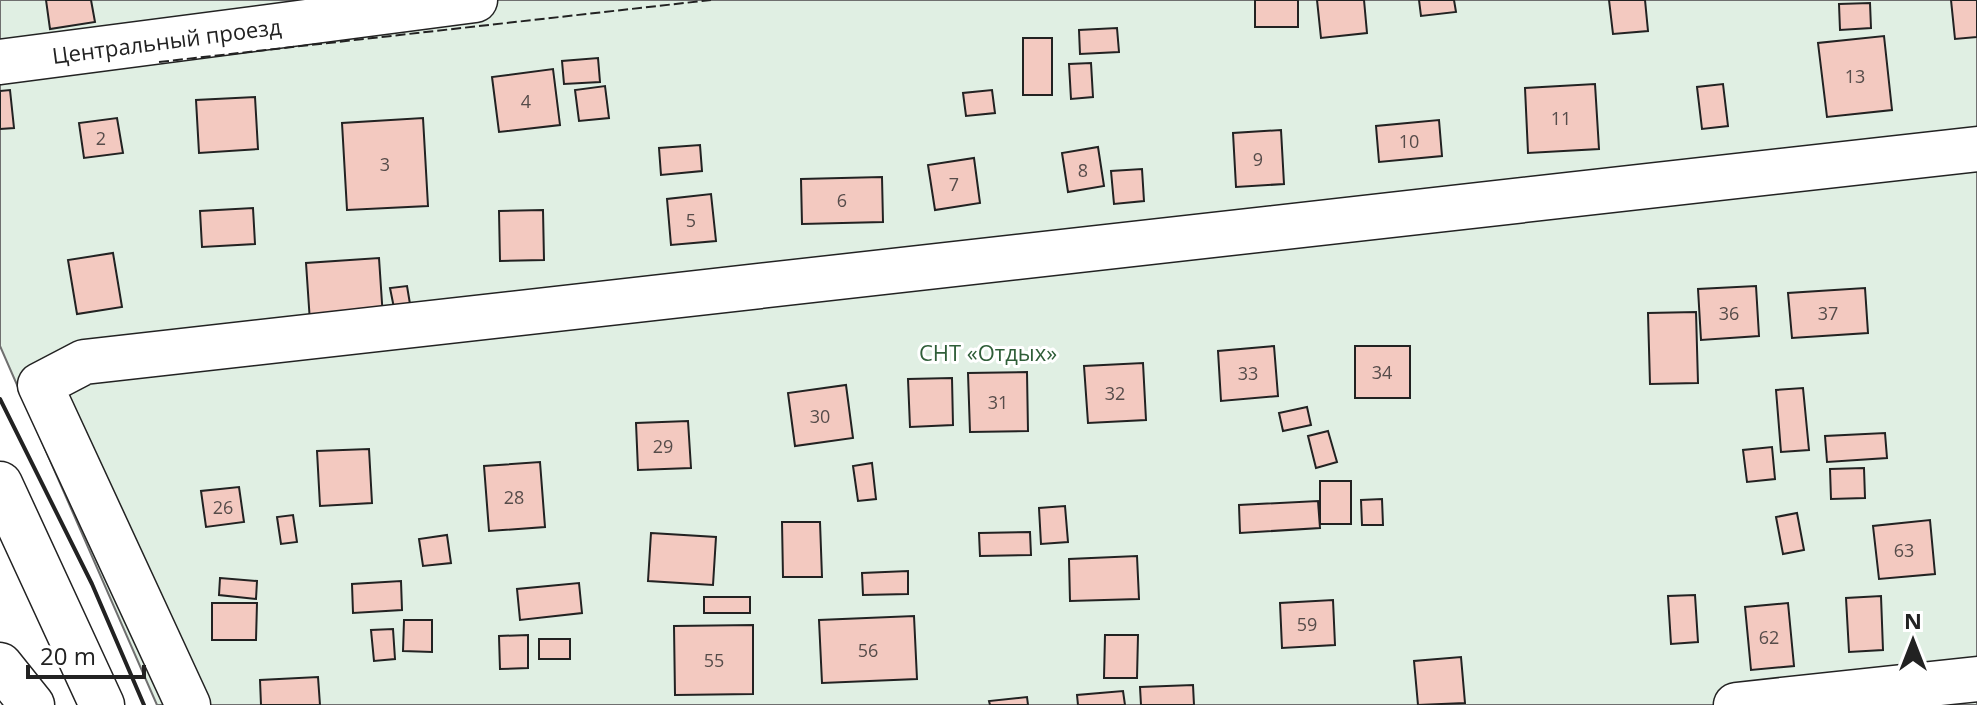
<svg xmlns="http://www.w3.org/2000/svg" width="1977" height="705" font-family="'Open Sans',sans-serif">
<style>
.green{fill:#e0efe3;stroke:#6f6f6f;stroke-width:2}
.building{fill:#f3c9c0;stroke:#222;stroke-width:2}
.lines{fill:none;stroke-linecap:round;stroke-linejoin:round}
.minor-casing{stroke:#222;stroke-width:47}
.major-casing{stroke:#222;stroke-width:47}
.minor{stroke:#fff;stroke-width:44}
.major{stroke:#fff;stroke-width:44}
.fence{stroke:#222;stroke-width:2;stroke-dasharray:10 4;stroke-linecap:butt}
.wall{stroke:#222;stroke-width:4}
.labels{text-anchor:middle;dominant-baseline:central;stroke-width:6;stroke-linejoin:round;paint-order:stroke}
.number-label{font-size:18px;fill:#564c4a}
.street-label{font-size:22px;fill:#222;stroke:#fff}
.park-label{font-size:22px;fill:#2f5e38;stroke:#fff}
</style>
<rect width="100%" height="100%" fill="#fff"/>
<path class="green" d="M0 0H1977V705H157L0 346Z"/>
<g class="building">
<path d="M46 0H91L95 22 50 29Z"/>
<rect x="1255" y="0" width="43" height="27"/>
<path d="M1317 0H1364L1367 33 1321 38Z"/>
<path d="M1419 0H1454L1456 12 1421 16Z"/>
<path d="M1609 0H1645L1648 31 1613 34Z"/>
<path d="M1951 0H1977V37L1955 39Z"/>
<path d="M1870 3 1871 28 1840 30 1839 4Z"/>
<path d="M1117 28 1119 52 1080 54 1079 30Z"/>
<path d="M1884 36 1892 110 1827 117 1818 43Z"/>
<rect x="1023" y="38" width="29" height="57"/>
<path d="M598 58 600 82 564 84 562 61Z"/>
<path d="M1091 63 1093 97 1071 99 1069 64Z"/>
<path d="M553 69 560 125 499 132 492 77Z"/>
<path d="M1595 84 1599 149 1528 153 1525 88Z"/>
<path d="M1723 84 1728 126 1702 129 1697 87Z"/>
<path d="M605 86 609 118 579 121 575 90Z"/>
<path d="M10 90 14 128 0 129V91Z"/>
<path d="M992 90 995 113 966 116 963 93Z"/>
<path d="M255 97 258 149 199 153 196 100Z"/>
<path d="M117 118 123 153 84 158 79 123Z"/>
<path d="M423 118 428 206 347 210 342 123Z"/>
<path d="M1439 120 1442 156 1379 162 1376 126Z"/>
<path d="M1281 130 1284 184 1236 187 1233 133Z"/>
<path d="M700 145 702 171 661 175 659 148Z"/>
<path d="M1098 147 1104 186 1068 192 1062 153Z"/>
<path d="M974 158 980 203 935 210 928 165Z"/>
<path d="M1142 169 1144 201 1114 204 1111 171Z"/>
<path d="M882 177 883 222 802 224 801 179Z"/>
<path d="M711 194 716 241 671 245 667 199Z"/>
<path d="M253 208 255 244 202 247 200 211Z"/>
<path d="M543 210 544 260 500 261 499 211Z"/>
<path d="M113 253 122 307 77 314 68 260Z"/>
<path d="M379 258 383 318 310 322 306 263Z"/>
<path d="M407 286 412 316 396 318 390 288Z"/>
<path d="M1756 286 1759 336 1701 340 1698 289Z"/>
<path d="M1865 288 1868 333 1792 338 1788 293Z"/>
<path d="M1696 312 1698 383 1650 384 1648 313Z"/>
<path d="M1274 346 1278 396 1221 401 1218 351Z"/>
<rect x="1355" y="346" width="55" height="52"/>
<path d="M1143 363 1146 420 1088 423 1084 366Z"/>
<path d="M1027 372 1028 431 970 432 968 373Z"/>
<path d="M952 378 953 425 910 427 908 379Z"/>
<path d="M846 385 853 438 795 446 788 393Z"/>
<path d="M1803 388 1809 450 1781 452 1776 390Z"/>
<path d="M1307 407 1311 425 1283 431 1279 413Z"/>
<path d="M688 421 691 468 638 470 636 423Z"/>
<path d="M1328 431 1337 462 1316 468 1308 436Z"/>
<path d="M1885 433 1887 458 1827 462 1825 436Z"/>
<path d="M1772 447 1775 479 1747 482 1743 450Z"/>
<path d="M369 449 372 503 320 506 317 451Z"/>
<path d="M540 462 545 527 489 531 484 466Z"/>
<path d="M872 463 876 499 858 501 853 466Z"/>
<path d="M1864 468 1865 498 1831 499 1830 469Z"/>
<rect x="1320" y="481" width="31" height="43"/>
<path d="M239 487 244 522 206 527 201 491Z"/>
<path d="M1382 499 1383 525H1362L1361 500Z"/>
<path d="M1318 501 1320 528 1240 533 1239 505Z"/>
<path d="M1065 506 1068 542 1041 544 1039 508Z"/>
<path d="M1797 513 1804 550 1783 554 1776 517Z"/>
<path d="M293 515 297 542 281 544 277 517Z"/>
<path d="M1930 520 1935 574 1879 579 1873 526Z"/>
<path d="M782 522H820L822 577H783Z"/>
<path d="M1030 532 1031 555 980 556 979 533Z"/>
<path d="M651 533 716 537 713 585 648 581Z"/>
<path d="M447 535 451 563 423 566 419 539Z"/>
<path d="M1137 556 1139 599 1070 601 1069 559Z"/>
<path d="M908 571V594L863 595 862 573Z"/>
<path d="M220 578 257 581 256 599 219 595Z"/>
<path d="M401 581 402 610 353 613 352 584Z"/>
<path d="M579 583 582 613 520 620 517 589Z"/>
<path d="M1695 595 1698 642 1671 644 1668 596Z"/>
<path d="M1881 596 1883 650 1849 652 1846 598Z"/>
<rect x="704" y="597" width="46" height="16"/>
<path d="M1333 600 1335 645 1282 648 1280 603Z"/>
<path d="M212 603H257L256 640H212Z"/>
<path d="M1788 603 1794 666 1751 670 1745 607Z"/>
<path d="M914 616 917 679 822 683 819 620Z"/>
<path d="M404 620H432V652L403 651Z"/>
<path d="M753 625V694L675 695 674 626Z"/>
<path d="M393 629 395 659 374 661 371 630Z"/>
<path d="M528 635V668L500 669 499 636Z"/>
<path d="M1105 635H1138L1137 678H1104Z"/>
<rect x="539" y="639" width="31" height="20"/>
<path d="M1461 657 1465 703 1418 705 1414 661Z"/>
<path d="M318 677 320 705H261L260 680Z"/>
<path d="M1193 685 1194 705H1141L1140 687Z"/>
<path d="M1123 691 1125 705H1078L1077 695Z"/>
<path d="M1027 697 1028 705H990L989 701Z"/>
</g>
<g class="lines">
<g class="minor-casing">
<g id="minor">
<path id="s1" d="M0 62 475 0"/>
<path d="M188 705 40 385 84 362 1977 149"/>
<path d="M1736 705 1977 679"/>
</g>
</g>
<g class="major-casing">
<g id="major">
<path d="M0 484 102 705"/>
<path d="M0 665 32 705"/>
</g>
</g>
<use href="#minor" class="minor"/>
<use href="#major" class="major"/>
<path class="fence" d="M159 62 711 0"/>
<path class="wall" d="M0 399 92 584 144 705"/>
</g>
<g class="labels">
<g class="number-label">
<text x="1855" y="76">13</text>
<text x="526" y="101">4</text>
<text x="1561" y="118">11</text>
<text x="101" y="138">2</text>
<text x="1409" y="141">10</text>
<text x="1258" y="159">9</text>
<text x="385" y="164">3</text>
<text x="1083" y="170">8</text>
<text x="954" y="184">7</text>
<text x="842" y="200">6</text>
<text x="691" y="220">5</text>
<text x="1729" y="313">36</text>
<text x="1828" y="313">37</text>
<text x="1382" y="372">34</text>
<text x="1248" y="373">33</text>
<text x="1115" y="393">32</text>
<text x="998" y="402">31</text>
<text x="820" y="416">30</text>
<text x="663" y="446">29</text>
<text x="514" y="497">28</text>
<text x="223" y="507">26</text>
<text x="1904" y="550">63</text>
<text x="1307" y="624">59</text>
<text x="1769" y="637">62</text>
<text x="868" y="650">56</text>
<text x="714" y="660">55</text>
</g>
<g class="street-label">
<text stroke="none"><textPath href="#s1" startOffset="168">Центральный проезд</textPath></text>
</g>
<g class="park-label">
<text x="988" y="352">СНТ «Отдых»</text>
</g>
</g>
<g transform="translate(1913 641)" stroke="#ffffff" stroke-width="6" paint-order="stroke">
<path d="M0-6L14 30L0 20L-14 30Z" fill="#222222"/>
<text y="-12" font-size="22" font-weight="bold" text-anchor="middle" fill="#222222">N</text>
</g>
<path d="M28 665v12h116v-12" fill="none" stroke="#222222" stroke-width="4"/>
<text x="40" y="665" font-size="24" fill="#222222" stroke="#ffffff" stroke-width="6" paint-order="stroke">20 m</text>
</svg>
